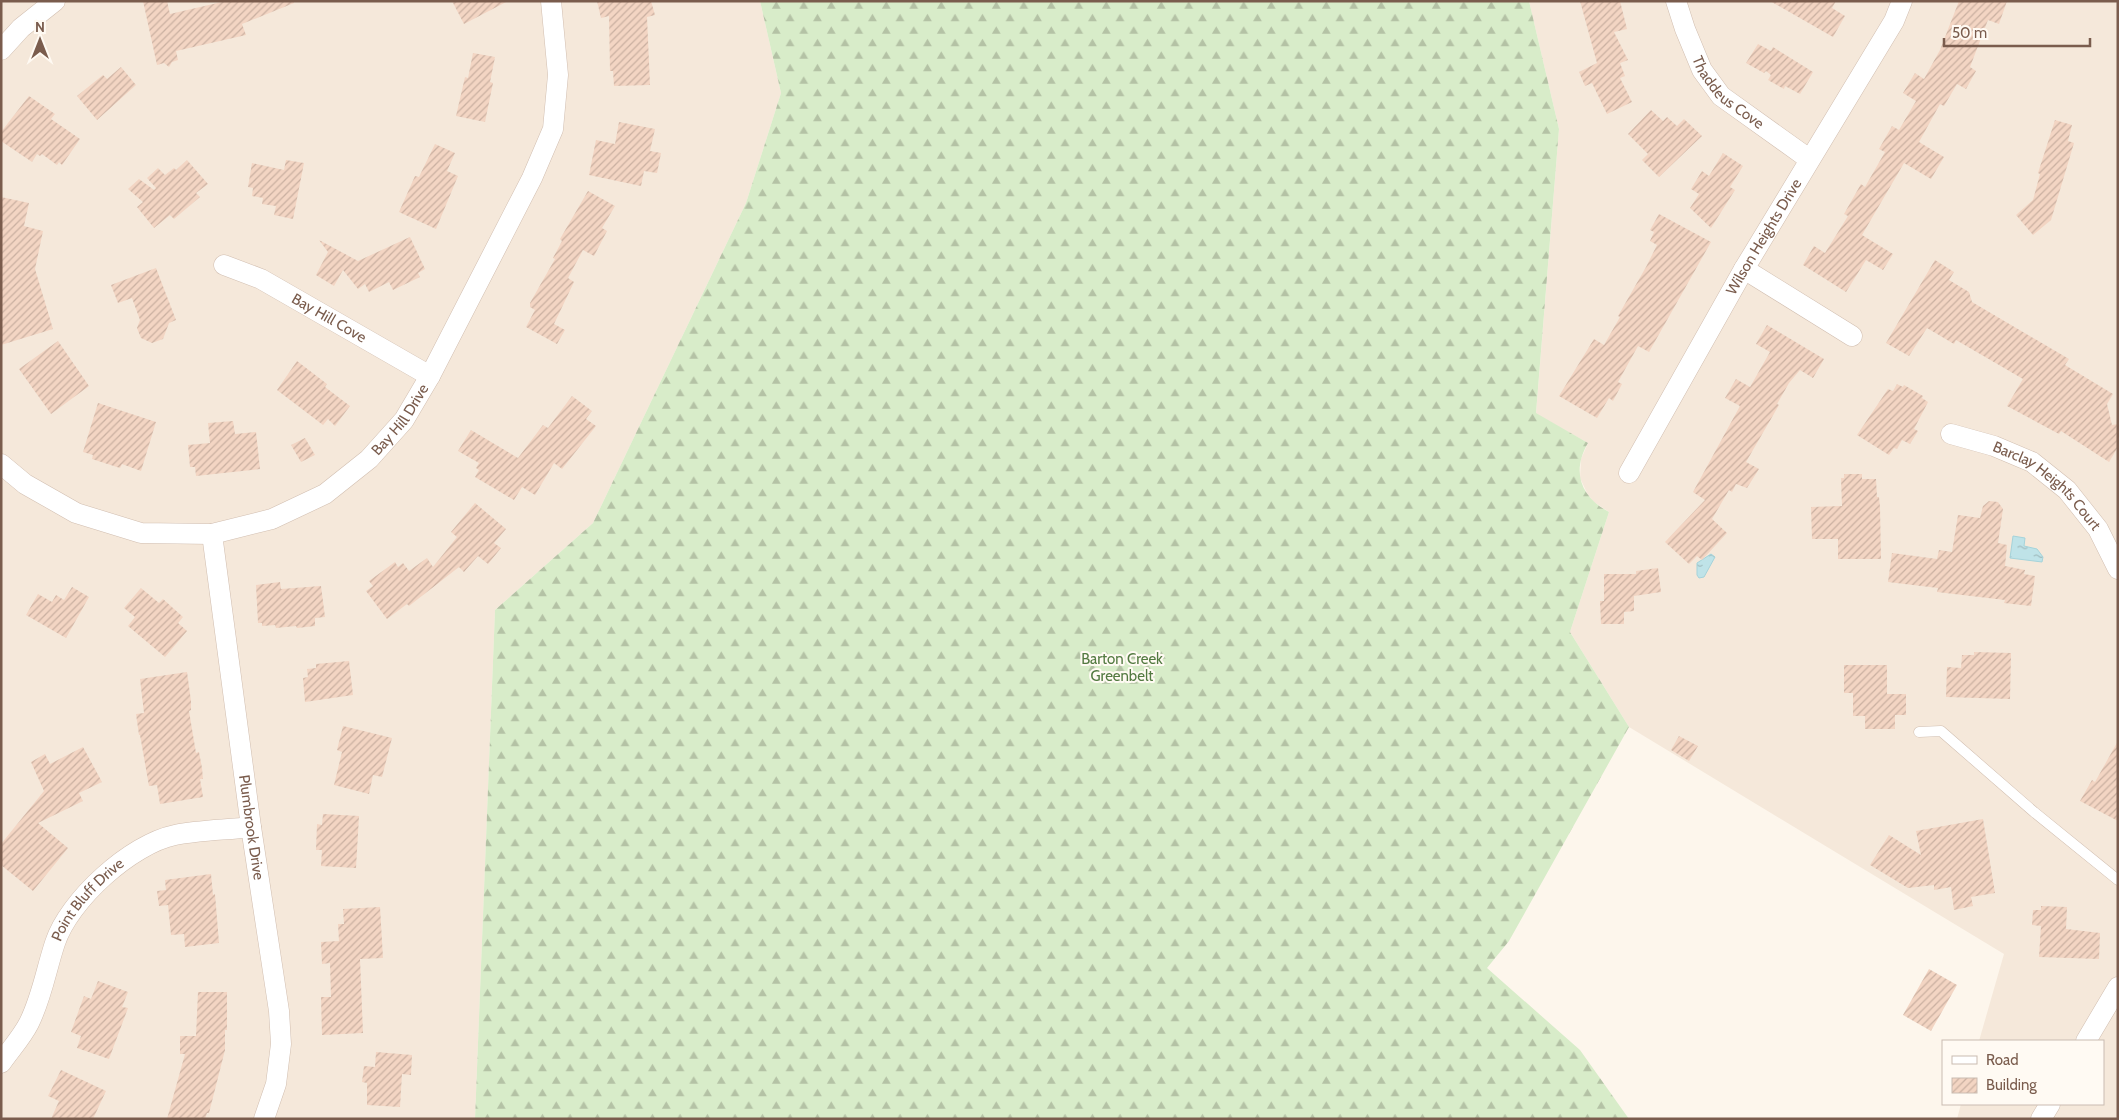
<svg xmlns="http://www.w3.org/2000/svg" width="2119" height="1120" font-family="Cabin,sans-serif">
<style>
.residential{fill:#f5e8da}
.forest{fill:url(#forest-firs)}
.water{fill:url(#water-ripples);stroke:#a5d3da}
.building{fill:url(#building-hatch)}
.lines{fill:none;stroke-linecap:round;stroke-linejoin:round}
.service-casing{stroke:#d1beb0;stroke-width:11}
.minor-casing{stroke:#d1beb0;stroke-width:21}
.service{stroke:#fff;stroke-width:10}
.minor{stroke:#fff;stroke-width:20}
.labels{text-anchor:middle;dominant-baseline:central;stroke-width:4;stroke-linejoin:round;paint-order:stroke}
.street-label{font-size:15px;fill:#7a5c4d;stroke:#fffaf3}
.park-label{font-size:15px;fill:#537a41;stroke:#fffaf3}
</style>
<defs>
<pattern id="forest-firs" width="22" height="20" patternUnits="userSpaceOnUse" patternTransform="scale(1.25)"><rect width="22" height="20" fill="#d8ecc9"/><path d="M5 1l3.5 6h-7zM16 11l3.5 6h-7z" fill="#b4c2a5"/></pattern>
<pattern id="water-ripples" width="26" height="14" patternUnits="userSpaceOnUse" patternTransform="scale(1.25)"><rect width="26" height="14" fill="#bfe3e8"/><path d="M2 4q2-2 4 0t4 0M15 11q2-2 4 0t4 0" fill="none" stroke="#a0bbbe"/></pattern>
<pattern id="building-hatch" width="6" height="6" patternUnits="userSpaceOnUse" patternTransform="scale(1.25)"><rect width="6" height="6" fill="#f3d5c3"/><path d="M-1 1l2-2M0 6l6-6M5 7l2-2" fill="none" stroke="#cab0a1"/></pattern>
</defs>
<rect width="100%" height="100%" fill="#fdf6ec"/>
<g class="residential">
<path d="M1 1H760L781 93 746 203 593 523 495 610 475 1119H1Z"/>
<path d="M1529 1H2118V1119H1957L1961 1104H2103V1041H1979L2004 954 1629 727 1570 632 1609 512 1594 502 1588 495 1580 478 1581 459 1588 443 1536 414 1559 129Z"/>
</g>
<path class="forest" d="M760 1H1529L1559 129 1536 413 1588 443C1571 472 1581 497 1609 512L1570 632 1629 727 1509 941 1487 968 1580 1050 1629 1119H475L495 610 593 523 746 203 781 93Z"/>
<g class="water">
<path d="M2013 536 2025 538 2024 546 2037 549 2043 557 2042 562 2010 558Z"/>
<path d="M1711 554 1715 557 1704 577 1699 578 1697 575V563Z"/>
</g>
<g class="building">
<path d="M143 1H167L170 14 226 1H294V3L242 24 246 35 176 51 178 60 172 62 169 67 164 63 157 65Z"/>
<path d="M452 1H508L464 24Z"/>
<path d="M597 1H651L655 15 647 17 650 85 614 86 613 71H610L609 16 601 18Z"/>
<path d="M1580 1H1620L1627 29 1614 32 1628 60 1620 63 1625 76 1620 78 1632 102 1607 114 1592 83 1585 86 1579 72 1597 63Z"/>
<path d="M1770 1H1836L1832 8 1845 16 1833 37Z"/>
<path d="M1959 1H2007L1999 24 1988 20 1970 67 1976 71 1966 89 1957 84 1944 106 1940 104 1919 142 1944 157 1931 179 1904 163 1862 235 1893 254 1883 270 1866 260 1846 292 1803 265 1814 246 1825 253 1848 216 1844 214 1861 184 1865 187 1885 152 1879 149 1892 126 1899 130 1916 101 1903 93 1915 73 1924 79 1940 50Z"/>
<path d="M1758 44 1771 51 1773 47 1813 72 1800 94 1785 86 1784 89 1768 80 1771 75 1766 71 1764 73 1746 63Z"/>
<path d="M473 53 495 57 490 82 493 83 485 122 456 116 465 77 468 78Z"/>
<path d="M121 67 136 85 97 120 77 96 103 75 107 79Z"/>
<path d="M29 96 55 114 51 119 80 139 62 165 59 162 57 165 42 154 40 156 37 154 32 162 1 141V132Z"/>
<path d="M1651 110 1663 121 1667 117 1677 126 1684 119 1702 136 1659 177 1642 160 1648 154 1628 134Z"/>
<path d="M2055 120 2072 125 2068 141 2074 143 2051 220 2033 235 2016 215 2033 200 2040 174 2038 173Z"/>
<path d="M619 122 655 129 650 151 661 153 657 173 644 171 641 186 589 175 596 140 615 144Z"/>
<path d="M435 144 455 153 447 171 458 176 436 229 399 212 415 176 419 177Z"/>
<path d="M1723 153 1743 166 1730 187 1735 190 1711 228 1690 208 1699 194 1691 189 1702 171 1709 176Z"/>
<path d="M187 160 208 184 196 193 200 197 174 219 170 215 154 228 137 207 143 202 128 189 139 179 154 190 156 188 147 178 158 168 165 175 174 168 176 170Z"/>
<path d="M286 160 304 163 293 219 274 215 276 206 262 204 263 198 252 196 253 188 248 187 252 163 284 170Z"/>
<path d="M588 191 615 206 602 228 607 231 594 256 583 250 568 278 574 282 554 324 565 330 557 344 526 327 535 310 530 307V303L555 259 553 258 562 241 560 239Z"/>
<path d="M1 197 29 203 24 226 43 231 35 269 53 329 1 345Z"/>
<path d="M1659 214 1711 242 1649 352 1638 346 1618 382 1622 384 1613 401 1609 398 1597 418 1559 396 1594 339 1604 345 1620 317 1618 316 1646 267 1657 245 1650 241 1654 232 1650 230Z"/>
<path d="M410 237 425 269 418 273 420 277 393 290 389 282 369 292 365 284 358 289 343 270 334 286 316 275 328 252 319 240 358 261Z"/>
<path d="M1935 260 1954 272 1949 280 1969 292 1972 302 2069 359 2065 365 2113 394 2107 404 2112 425 2118 424V447L2109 462 2061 431 2059 434 2007 406 2023 379 1956 340 1954 344 1927 328 1909 356 1886 343Z"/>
<path d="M156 268 176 320 169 323 163 339 152 343 141 338 137 328 140 320 132 298 118 303 111 285Z"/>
<path d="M1767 325 1824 359 1813 378 1800 370 1789 383 1777 404 1779 405 1746 462 1759 469 1747 488 1736 484 1732 492 1729 490 1712 519 1727 533 1702 560 1697 556 1689 564 1665 542 1705 500 1693 492 1740 406 1725 398 1736 379 1750 387 1770 352 1756 344Z"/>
<path d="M58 341 89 386 51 414 19 369Z"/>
<path d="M297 361 327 384 325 387 350 406 335 426 328 419 323 425 277 390Z"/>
<path d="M1897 384 1903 387 1904 385 1923 396 1922 398 1928 402 1914 429 1918 431 1910 444 1902 440 1897 449 1894 448 1889 455 1857 435 1888 389 1893 391Z"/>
<path d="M572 396 592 411 586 419 596 426 562 469 554 463 535 495 522 487 514 500 475 477 479 470 476 468 479 463 458 451 471 430 518 458 543 425 548 428Z"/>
<path d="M98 403 156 422 141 471 122 464 120 468 92 459 93 455 83 452Z"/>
<path d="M233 421 235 434 256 432 260 469 196 476 195 467H190L188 445 210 443 208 423Z"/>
<path d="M305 438 315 455 301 462 291 445Z"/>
<path d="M1844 474H1862V479H1876L1877 497H1879L1880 507 1881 559H1838V539H1812L1811 507 1842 506 1841 478H1844Z"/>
<path d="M1989 501 1998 502 2003 509 1998 543 2007 545 2005 566 2025 570 2024 574 2035 576 2031 606 2004 603 2005 600 1937 592 1938 588 1888 582 1892 553 1937 559 1939 550 1952 552 1958 515 1980 518 1983 506Z"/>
<path d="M475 503 506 529 494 543 501 548 488 564 478 556 464 572 459 567 409 606 407 604 387 619 366 591 373 586 369 581 395 562 398 567 403 563 409 571 427 558 433 567 457 537 451 532Z"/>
<path d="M1658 568 1661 592 1634 596V611L1624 612V624H1601L1600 601H1604V574H1636V571Z"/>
<path d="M280 582 281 589 321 586 325 617 315 618V626L297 628 296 626 276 628 275 625 262 626V623H258L256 585Z"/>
<path d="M72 587 89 597 66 638 26 615 38 594 52 602 56 595 64 600Z"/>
<path d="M141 588 159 603 163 599 183 617 178 623 187 631 165 657 128 626 135 617 124 608Z"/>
<path d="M1974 652 2011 653 2010 699 1946 697 1947 667 1961 668 1962 655H1974Z"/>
<path d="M349 661 353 695 305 702 303 678 308 677 307 669 316 668V664Z"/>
<path d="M1844 665H1887V694H1906V715H1895V729H1865V716H1853V693H1844Z"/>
<path d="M187 672 191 701V710L189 711 196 753 199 752 202 768 203 779H200L203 797 160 804 157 785 149 786 140 735H139L136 714 144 713 140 679Z"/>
<path d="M343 726 392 738 382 777 373 775 369 794 334 785 342 752 337 750Z"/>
<path d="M1679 736 1698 746 1689 761 1671 750Z"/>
<path d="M2118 741V821L2080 801 2092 780 2095 782Z"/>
<path d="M83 747 102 782 79 793 83 801 38 823 68 848 33 891 1 865V844L44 791 31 762 45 754 50 764Z"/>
<path d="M323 814 359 816 356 868 321 866 322 850H316L317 824 322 825Z"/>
<path d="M1983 819 1995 893 1971 897 1973 906 1954 910 1951 887 1934 890V885L1908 888 1870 865 1889 835 1921 855 1916 831Z"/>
<path d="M211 874 213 895 215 894 219 943 185 947 184 934 171 935 168 905 159 906 157 891 166 890 165 880Z"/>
<path d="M2041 906 2067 907 2066 929 2100 933 2099 959 2039 957 2041 926 2032 925 2033 910H2041Z"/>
<path d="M380 907 383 958 360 959 363 1033 322 1035 321 997H331L330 963 322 964 321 942 339 941 338 924H344L343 909Z"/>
<path d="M1929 969 1957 985 1931 1031 1903 1015Z"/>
<path d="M98 981 128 992 122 1007 128 1008 109 1059 77 1048 81 1036 71 1032 84 996 91 999Z"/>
<path d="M198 992H227V1030H225V1050L209 1113H207L205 1119H167L185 1054H180V1036H196Z"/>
<path d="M376 1052 412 1055 411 1075 402 1074 400 1107 367 1105V1083L362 1082 364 1066 375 1067Z"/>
<path d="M61 1070 106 1091 93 1119H51L59 1101 48 1096Z"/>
</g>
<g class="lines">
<g class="service-casing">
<path id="service" d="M1919 732 1941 731 2034 812 2118 880"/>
</g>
<g class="minor-casing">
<g id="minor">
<path id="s1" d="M1676 1 1685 29 1702 70 1721 96 1809 159"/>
<path d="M1 50 21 28 55 1"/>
<path id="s2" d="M224 265 261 279 430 376"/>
<path d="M1744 269 1852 336"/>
<path id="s3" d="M1951 434 1994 446 2032 462 2067 490 2098 529 2118 569"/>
<path id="s4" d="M1 464 25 484 76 513 141 533 212 534 272 519 325 494 369 459 404 420 430 376 532 178 553 129 558 75 551 1"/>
<path id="s5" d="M1629 473 1744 269 1894 21 1902 1"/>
<path id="s6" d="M212 534 251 827 279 1011 281 1044 276 1084 264 1119"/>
<path d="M2086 1041 2118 987"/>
<path id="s7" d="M1 1063C10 1050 22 1037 29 1023 42 997 46 970 55 943 69 900 131 844 175 835 200 830 226 830 251 827"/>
<path d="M2041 1119 2050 1104"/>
</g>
</g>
<use href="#service" class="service"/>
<use href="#minor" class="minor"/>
</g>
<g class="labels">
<g class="street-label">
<text stroke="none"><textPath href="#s1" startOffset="108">Thaddeus Cove</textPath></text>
<text stroke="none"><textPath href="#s5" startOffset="272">Wilson Heights Drive</textPath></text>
<text stroke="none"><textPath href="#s2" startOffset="118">Bay Hill Cove</textPath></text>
<text stroke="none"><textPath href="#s4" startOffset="456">Bay Hill Drive</textPath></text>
<text stroke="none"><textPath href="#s3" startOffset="112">Barclay Heights Court</textPath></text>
<text stroke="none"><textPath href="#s6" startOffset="296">Plumbrook Drive</textPath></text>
<text stroke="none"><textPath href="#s7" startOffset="188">Point Bluff Drive</textPath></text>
</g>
<g class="park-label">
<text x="1122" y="659">Barton Creek<tspan x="1122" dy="17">Greenbelt</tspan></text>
</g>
</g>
<rect width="2119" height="1120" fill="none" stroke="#7a5c4d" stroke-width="5"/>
<rect x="1942" y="1040" width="162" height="65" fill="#fffaf3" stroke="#cabbb1"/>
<rect x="1952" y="1056" width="25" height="8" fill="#ffffff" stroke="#cabbb1"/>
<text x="1986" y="1065" font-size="15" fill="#7a5c4d">Road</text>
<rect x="1952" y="1078" width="25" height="15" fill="url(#building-hatch)" stroke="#cabbb1"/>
<text x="1986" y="1090" font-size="15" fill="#7a5c4d">Building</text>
<g transform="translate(40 40)" stroke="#fffaf3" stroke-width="4" paint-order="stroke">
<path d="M0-4L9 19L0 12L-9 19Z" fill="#7a5c4d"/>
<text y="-8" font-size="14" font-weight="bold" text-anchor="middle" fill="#7a5c4d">N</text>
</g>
<path d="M1944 38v8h146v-8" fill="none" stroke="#7a5c4d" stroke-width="2.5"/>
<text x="1952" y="38" font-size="15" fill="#7a5c4d" stroke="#fffaf3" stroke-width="4" paint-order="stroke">50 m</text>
</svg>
